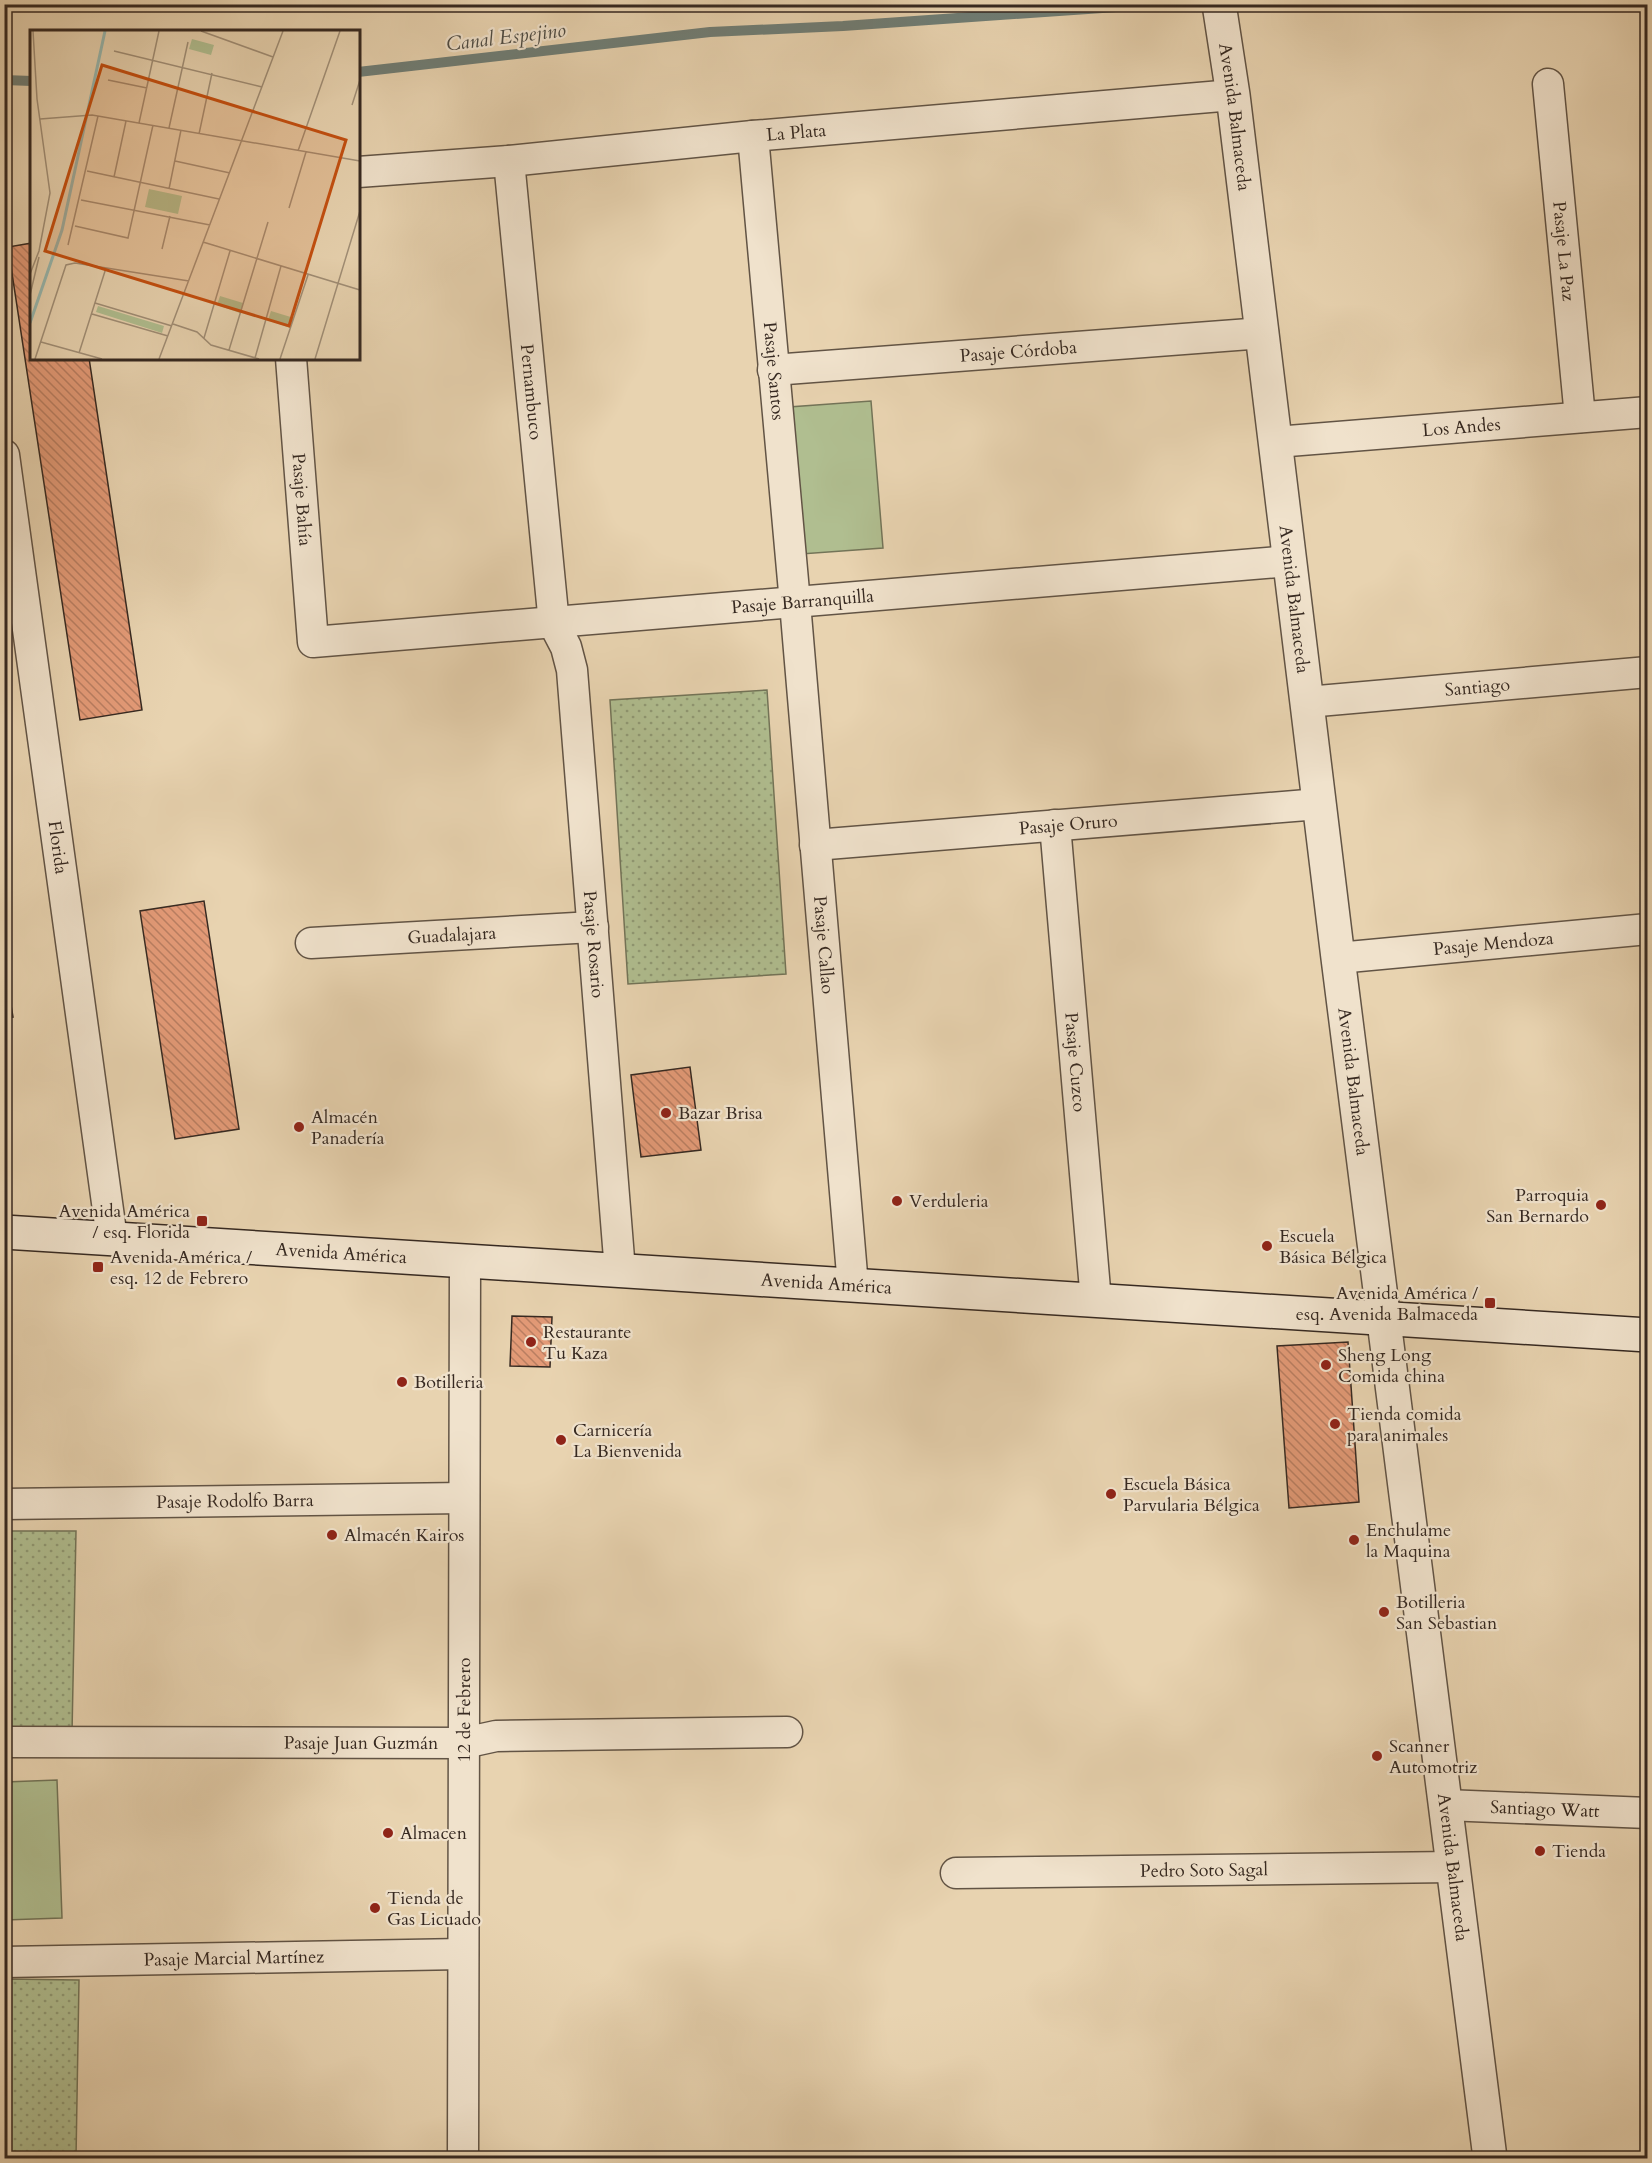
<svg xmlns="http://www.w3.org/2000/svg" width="1652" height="2163" font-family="Cardo,serif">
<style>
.grass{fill:url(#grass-dots);stroke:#737458;stroke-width:1.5}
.green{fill:#b0be90;stroke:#737458;stroke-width:1.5}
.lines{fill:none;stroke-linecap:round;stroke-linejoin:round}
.stream{stroke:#707e76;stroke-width:10}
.building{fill:url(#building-back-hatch);stroke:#362921;stroke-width:1.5}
.minor-casing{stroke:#625445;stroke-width:33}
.tertiary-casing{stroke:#625445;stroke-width:36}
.secondary-casing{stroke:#362921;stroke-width:36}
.minor{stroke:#f0e2cc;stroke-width:30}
.tertiary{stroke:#f0e2cc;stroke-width:33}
.secondary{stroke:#f0e2cc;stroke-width:33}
.poi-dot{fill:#8f2418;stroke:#f0e2cc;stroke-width:2}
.labels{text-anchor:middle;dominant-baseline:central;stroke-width:4.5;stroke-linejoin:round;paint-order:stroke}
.street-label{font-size:18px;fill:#362921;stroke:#f0e2cc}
.poi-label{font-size:18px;fill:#362921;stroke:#f0e2cc;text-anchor:start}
.water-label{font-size:20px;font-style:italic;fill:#4e4c44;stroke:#f0e2cc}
.inset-river{fill:none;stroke:#97b7ae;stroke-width:3}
.inset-road{fill:none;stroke:#a18f77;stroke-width:1.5}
.view{fill:#c44f10;fill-opacity:0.15;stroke:#c44f10;stroke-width:3}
.inset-edge{fill:none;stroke:#362921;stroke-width:3}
</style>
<defs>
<pattern id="grass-dots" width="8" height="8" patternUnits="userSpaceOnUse" patternTransform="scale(1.5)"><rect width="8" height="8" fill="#b0be90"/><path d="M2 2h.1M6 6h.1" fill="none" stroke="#909a75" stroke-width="1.8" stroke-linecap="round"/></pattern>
<pattern id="building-back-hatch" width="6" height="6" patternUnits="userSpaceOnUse" patternTransform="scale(1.5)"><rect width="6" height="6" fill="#e39a77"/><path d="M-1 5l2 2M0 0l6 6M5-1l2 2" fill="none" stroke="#b97e61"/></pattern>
</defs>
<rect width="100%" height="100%" fill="#e8d3b0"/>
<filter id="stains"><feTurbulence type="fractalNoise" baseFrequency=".00333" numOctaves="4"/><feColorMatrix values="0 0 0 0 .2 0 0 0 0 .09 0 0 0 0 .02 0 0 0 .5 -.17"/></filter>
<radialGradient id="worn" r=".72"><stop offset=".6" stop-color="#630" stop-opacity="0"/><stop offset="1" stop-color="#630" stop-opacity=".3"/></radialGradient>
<!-- grass -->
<g class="grass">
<path d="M767,690L786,974L628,984L610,700Z"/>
<path d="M5,1531H76L72,1733L5,1732Z"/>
<path d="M5,1979L79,1980L76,2158H5Z"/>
</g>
<!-- green -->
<g class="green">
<path d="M871,401L883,548L801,554L789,407Z"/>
<path d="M57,1780L62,1918L5,1920V1782Z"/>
</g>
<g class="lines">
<!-- stream -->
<g class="stream">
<path d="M358,72L710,32L843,26L1160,4"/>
<path d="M4,80L32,81"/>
</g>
</g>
<!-- building -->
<g class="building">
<path d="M32,243V358H89L142,710L80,720L8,247Z"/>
<path d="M204,901L239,1129L175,1139L140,911Z"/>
<path d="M4,963L13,1017L4,1018Z"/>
<path d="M690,1067L701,1150L641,1157L631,1075Z"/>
<path d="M512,1316L552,1317L550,1367L510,1366Z"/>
<path d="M1348,1342L1359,1502L1289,1508L1277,1346Z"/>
</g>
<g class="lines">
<defs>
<g id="minor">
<path id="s1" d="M1548,84L1580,417"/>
<path id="s2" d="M753,136L795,603L853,1286"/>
<path id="s3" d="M509,161L554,624L566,647L572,670L620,1271"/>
<path id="s4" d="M358,172L509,161L753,136L1233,95"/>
<path id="s5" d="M291,358L313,642L1290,561"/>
<path id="s6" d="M773,370L1263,333"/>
<path id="s7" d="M1276,442L1648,412"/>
<path id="s8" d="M4,455L112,1239"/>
<path id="s9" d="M1307,702L1648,672"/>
<path id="s10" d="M1055,825L1096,1301"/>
<path id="s11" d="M815,845L1319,804"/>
<path id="s12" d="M311,943L593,927"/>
<path id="s13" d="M1338,958L1648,929"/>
<path id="s14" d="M4,1504L464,1498"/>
<path id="s15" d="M4,1742L464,1743L496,1736L787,1732"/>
<path id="s16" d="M1445,1805L1648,1813"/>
<path id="s17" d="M956,1873L1453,1867"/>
<path id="s18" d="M4,1962L463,1954"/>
<path id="s19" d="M463,2158L465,1261"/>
</g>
<g id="tertiary">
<path id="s20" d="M1219,4L1233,95L1338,958L1490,2158"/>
</g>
<g id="secondary">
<path id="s21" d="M4,1232L1648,1335"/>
</g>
</defs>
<!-- minor casing -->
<use href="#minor" class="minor-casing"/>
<!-- tertiary casing -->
<use href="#tertiary" class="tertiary-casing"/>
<!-- secondary casing -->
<use href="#secondary" class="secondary-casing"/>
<!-- minor -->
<use href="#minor" class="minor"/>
<!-- tertiary -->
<use href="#tertiary" class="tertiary"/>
<!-- secondary -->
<use href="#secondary" class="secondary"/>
</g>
<!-- markers -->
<g class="poi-dot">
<circle cx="666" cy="1113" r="6"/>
<circle cx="299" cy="1127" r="6"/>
<circle cx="897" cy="1201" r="6"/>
<circle cx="1601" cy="1205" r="6"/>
<rect x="196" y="1215" width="12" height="12" rx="3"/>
<circle cx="1267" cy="1246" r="6"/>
<rect x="92" y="1261" width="12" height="12" rx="3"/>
<rect x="1484" y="1297" width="12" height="12" rx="3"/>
<circle cx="531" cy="1342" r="6"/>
<circle cx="1326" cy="1365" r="6"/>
<circle cx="402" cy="1382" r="6"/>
<circle cx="1335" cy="1424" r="6"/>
<circle cx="561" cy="1440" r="6"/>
<circle cx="1111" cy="1494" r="6"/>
<circle cx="332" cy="1535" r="6"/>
<circle cx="1354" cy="1540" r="6"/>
<circle cx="1384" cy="1612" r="6"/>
<circle cx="1377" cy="1756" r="6"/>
<circle cx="388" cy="1833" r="6"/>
<circle cx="1540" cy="1851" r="6"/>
<circle cx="375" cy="1908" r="6"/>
</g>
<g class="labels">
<!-- street labels -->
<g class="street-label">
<text stroke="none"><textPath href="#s20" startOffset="114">Avenida Balmaceda</textPath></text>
<text stroke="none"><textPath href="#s4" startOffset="440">La Plata</textPath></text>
<text stroke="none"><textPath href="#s1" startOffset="168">Pasaje La Paz</textPath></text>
<text stroke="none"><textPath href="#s6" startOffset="246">Pasaje Córdoba</textPath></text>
<text stroke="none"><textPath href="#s2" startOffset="236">Pasaje Santos</textPath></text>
<text stroke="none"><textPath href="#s3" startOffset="232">Pernambuco</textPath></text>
<text stroke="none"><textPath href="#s7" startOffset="186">Los Andes</textPath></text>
<text stroke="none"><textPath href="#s5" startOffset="142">Pasaje Bahía</textPath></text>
<text stroke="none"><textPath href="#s20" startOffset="600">Avenida Balmaceda</textPath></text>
<text stroke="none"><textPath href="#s5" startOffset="776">Pasaje Barranquilla</textPath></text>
<text stroke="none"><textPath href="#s9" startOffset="171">Santiago</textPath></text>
<text stroke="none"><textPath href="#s11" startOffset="254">Pasaje Oruro</textPath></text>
<text stroke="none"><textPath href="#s8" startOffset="396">Florida</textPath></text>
<text stroke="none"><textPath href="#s12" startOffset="141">Guadalajara</textPath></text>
<text stroke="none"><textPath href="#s2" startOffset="812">Pasaje Callao</textPath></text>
<text stroke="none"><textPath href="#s13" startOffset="156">Pasaje Mendoza</textPath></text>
<text stroke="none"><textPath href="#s3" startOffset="790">Pasaje Rosario</textPath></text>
<text stroke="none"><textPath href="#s10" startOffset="238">Pasaje Cuzco</textPath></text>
<text stroke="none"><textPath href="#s20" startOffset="1086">Avenida Balmaceda</textPath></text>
<text stroke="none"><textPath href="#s21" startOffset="338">Avenida América</textPath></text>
<text stroke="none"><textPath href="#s21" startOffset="824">Avenida América</textPath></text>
<text stroke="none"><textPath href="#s14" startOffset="231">Pasaje Rodolfo Barra</textPath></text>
<text stroke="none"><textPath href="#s19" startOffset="448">12 de Febrero</textPath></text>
<text stroke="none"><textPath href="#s15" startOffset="357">Pasaje Juan Guzmán</textPath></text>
<text stroke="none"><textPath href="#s16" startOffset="100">Santiago Watt</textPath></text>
<text stroke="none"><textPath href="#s20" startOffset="1878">Avenida Balmaceda</textPath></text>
<text stroke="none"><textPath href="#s17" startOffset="248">Pedro Soto Sagal</textPath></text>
<text stroke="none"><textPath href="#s18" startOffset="230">Pasaje Marcial Martínez</textPath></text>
</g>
<!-- poi labels -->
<g class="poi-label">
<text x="678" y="1113">Bazar Brisa</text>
<text x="311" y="1117">Almacén<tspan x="311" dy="21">Panadería</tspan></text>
<text x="1589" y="1195" text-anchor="end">Parroquia<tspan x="1589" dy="21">San Bernardo</tspan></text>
<text x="909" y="1201">Verduleria</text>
<text x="190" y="1211" text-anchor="end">Avenida América<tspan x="190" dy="21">/ esq. Florida</tspan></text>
<text x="1279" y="1236">Escuela<tspan x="1279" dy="21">Básica Bélgica</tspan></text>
<text x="110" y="1257">Avenida América /<tspan x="110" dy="21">esq. 12 de Febrero</tspan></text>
<text x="1478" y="1293" text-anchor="end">Avenida América /<tspan x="1478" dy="21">esq. Avenida Balmaceda</tspan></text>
<text x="543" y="1332">Restaurante<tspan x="543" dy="21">Tu Kaza</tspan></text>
<text x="1338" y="1355">Sheng Long<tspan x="1338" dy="21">Comida china</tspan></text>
<text x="414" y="1382">Botilleria</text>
<text x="1347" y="1414">Tienda comida<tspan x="1347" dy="21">para animales</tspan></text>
<text x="573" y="1430">Carnicería<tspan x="573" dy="21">La Bienvenida</tspan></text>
<text x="1123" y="1484">Escuela Básica<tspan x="1123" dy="21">Parvularia Bélgica</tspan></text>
<text x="1366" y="1530">Enchulame<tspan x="1366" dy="21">la Maquina</tspan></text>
<text x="344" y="1535">Almacén Kairos</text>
<text x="1396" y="1602">Botilleria<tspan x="1396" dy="21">San Sebastian</tspan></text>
<text x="1389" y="1746">Scanner<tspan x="1389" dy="21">Automotriz</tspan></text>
<text x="400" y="1833">Almacen</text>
<text x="1552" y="1851">Tienda</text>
<text x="387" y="1898">Tienda de<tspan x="387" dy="21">Gas Licuado</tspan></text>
</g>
<!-- water labels -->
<g class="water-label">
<text transform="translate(506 37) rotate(-7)">Canal Espejino</text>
</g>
</g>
<!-- overview -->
<g transform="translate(30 30)">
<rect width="330" height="330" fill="#e8d3b0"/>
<path d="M162,9L184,15L181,25L159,19ZM119,159L152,166L148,184L115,177ZM190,266L213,273L210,283L187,275ZM68,276L134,296L132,303L66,282ZM241,281L264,288L260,298L238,290Z" fill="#b0be90"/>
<path class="inset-river" d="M0,293L32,200L75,1"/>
<path class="inset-road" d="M171,1L243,27M84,21L232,57M78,50L117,58M322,75L330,50M10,89L62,85L330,131M109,93L129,1M139,98L158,12M169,104L182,43M268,121L310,1M145,131L200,143M57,141L189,169M84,147L96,91M139,159L151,100M51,170L180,195M259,178L276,122M45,196L98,208L123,95M173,212L330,260M38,215L68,86M132,219L140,186M0,244L9,221L20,163L7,69L3,1M0,265L9,227M65,273L142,296M62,284L138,306M143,294L167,302L181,315L229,329M174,308L200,221M11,312L72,329M199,320L238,192M49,323L76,238M225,328L251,236M5,329L36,235L45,233L159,251M129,329L253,1M250,329L278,245M285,329L330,181"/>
<path class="view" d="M72,35L316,110L259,296L15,221Z"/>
<rect width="330" height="330" class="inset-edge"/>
</g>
<!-- margin -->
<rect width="1652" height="2163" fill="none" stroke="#e8d3b0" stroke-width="24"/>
<rect x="6" y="6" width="1640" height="2151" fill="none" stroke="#362921" stroke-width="3"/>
<rect x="12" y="12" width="1628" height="2139" fill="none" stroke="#362921" stroke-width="1.5"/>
<rect width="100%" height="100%" filter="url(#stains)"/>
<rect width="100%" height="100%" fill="url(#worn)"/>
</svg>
